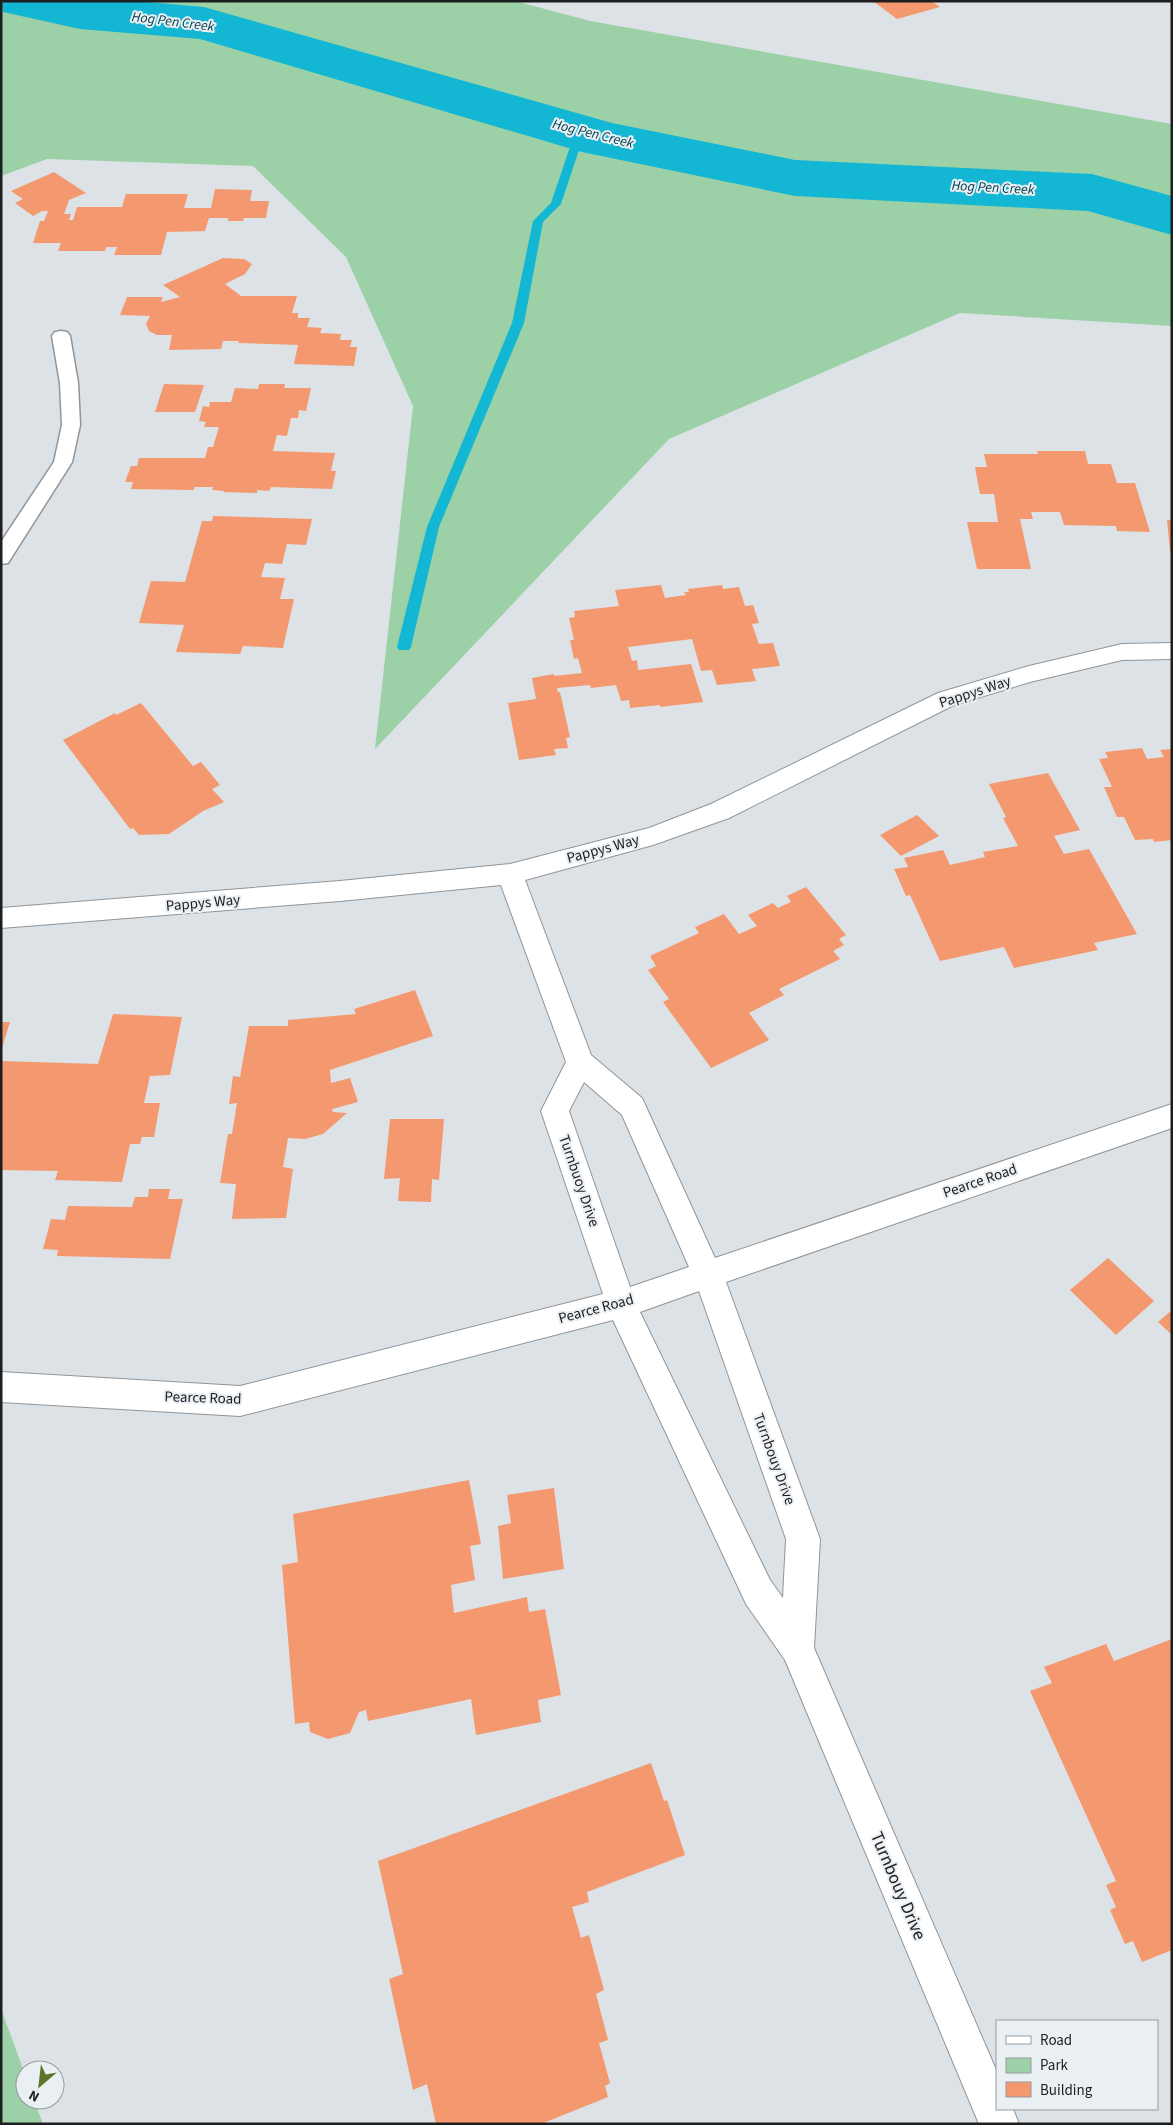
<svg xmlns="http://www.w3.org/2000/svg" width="1173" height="2125" font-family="'Source Sans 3',sans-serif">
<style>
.green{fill:#9cd0a7}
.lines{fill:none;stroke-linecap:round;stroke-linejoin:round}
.stream{fill:#13b7d3;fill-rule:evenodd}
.river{fill:#13b7d3;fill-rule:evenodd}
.building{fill:#f4986f}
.lane-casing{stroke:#909599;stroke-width:3}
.street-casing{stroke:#909599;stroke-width:2}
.lane{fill:#fff;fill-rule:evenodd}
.street{fill:#fff;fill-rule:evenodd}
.labels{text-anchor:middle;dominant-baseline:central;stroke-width:4;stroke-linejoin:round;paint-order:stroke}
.far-water-label{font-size:14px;font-style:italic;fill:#00404c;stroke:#eaeff4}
.street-label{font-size:15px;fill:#1d1e20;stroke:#eaeff4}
.near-street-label{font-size:18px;fill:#1d1e20;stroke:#eaeff4}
</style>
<rect width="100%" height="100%" fill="#dde2e6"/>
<!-- green -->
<g class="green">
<path d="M1,1H515L590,21L1172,124V326L960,313L669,439L375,749L413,406L346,257L253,166L47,159L1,176Z"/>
<path d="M1,2009L25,2074V2100H34L43,2124H1Z"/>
</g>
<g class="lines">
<!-- stream -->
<path class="stream" d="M580,129L585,132L561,204L543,222L524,323L439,527L411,647L409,650H399L397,647L427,527L512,323L533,221L551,203L575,132Z"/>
<!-- river -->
<path class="river" d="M1,1H136L204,7L612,123L795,160L1092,174L1172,196V235L1088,211L795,196L582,152L200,39L80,29L3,12Z"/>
</g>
<!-- building -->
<g class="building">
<path d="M873,1H931L940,7L897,19Z"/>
<path d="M54,172L86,193L69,200L64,214H71L69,220H73L77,207H122L126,194H188L184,208H211L215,189L252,190L250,201H269L266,218H244L243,221H228V218H209L205,231L167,232L161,255H114L117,247H106L105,251H58L61,243H33L40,221H44L48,211H42L33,216L15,203L23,199L11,191Z"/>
<path d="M223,258L244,259L252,264L245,274L225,284L241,296H297L292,313H298V318H310L307,327L322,328L320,333L341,334L340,340H352L350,347H357L354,366L294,364L298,345L238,343L239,341H223L221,349L169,350L172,335H157L149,331L146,324L150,316L120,315L127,297H163L161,302L180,297L163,285Z"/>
<path d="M164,384L204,385L195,412H155Z"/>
<path d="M259,384H285L284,388H311L306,411L299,410L298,418H291L287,436L277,435L273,451L335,453L331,471H336L332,489L271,487L269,491L257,490V493L223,492L224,491L212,490L213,487H194V490L131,489L133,482H125L131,466H137L139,458H205L208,447H213L219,427H204L206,422L199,421L203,406L209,407L210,402H231L235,388L258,389Z"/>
<path d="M1037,451H1085L1088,464H1111L1117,483H1135L1150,532L1117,531L1116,526L1064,525L1060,512H1031L1033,519H1020L1031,569H977L967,522H998L994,494H980L975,467H987L984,454H1038Z"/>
<path d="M213,516L312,519L306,545L287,544L282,564L265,563L261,577L285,578L280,599H294L283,648L243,646L240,654L176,652L184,625L139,623L151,581L185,582L202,521H212Z"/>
<path d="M1167,520H1172V551H1170Z"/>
<path d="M661,585L665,598L686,595L684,592H689L688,589L722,585L723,589L739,587L745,606L753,605L759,623L752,624L759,644L773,643L780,666L752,669L756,681L717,685L712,670L701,671L692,639L628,647L632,661L637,660L638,670L691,664L703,702L660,707V705L630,708L629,700L621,701L616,685L591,688L590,685L557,688L558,692H560L570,737L566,738L568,748L554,749L556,755L519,760L508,703L536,699L532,678L554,674V676L582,673L578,658L574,659L570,640H574L569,618L575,617L574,611L619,606L615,590Z"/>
<path d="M141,703L193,766L201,762L220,785L212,789L224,802L203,811L169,834L139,835L133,828L130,829L63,740L115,713L116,715Z"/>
<path d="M1142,748L1147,759L1164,757L1160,750L1172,749V840L1154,842L1153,839L1135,840L1124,817H1117L1104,787H1112L1099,759L1108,758L1105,752Z"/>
<path d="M1048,773L1080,830L1054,836L1064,854L1089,849L1137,934L1094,943L1098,950L1014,968L1004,947L940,961L910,895L906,896L894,869L908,867L904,858L943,850L950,865L985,857L983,852L1018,846L1003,818L1006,817L989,784Z"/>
<path d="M917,815L939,836L901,856L880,835Z"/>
<path d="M806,887L846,935L839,939L844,945L833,951L840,959L779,989L784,995L749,1013L769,1040L711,1068L663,1002L669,999L648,970L656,966L650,956L699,933L695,927L724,914L739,934L757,926L748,915L773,903L778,908L791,902L787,896Z"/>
<path d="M415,990L433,1036L330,1070L331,1083L350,1078L358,1102L332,1109L333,1112L347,1113L323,1134L305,1139L288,1138L283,1167L293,1169L286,1218L232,1219L236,1184L220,1183L228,1134H232L237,1103L229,1104L233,1076L240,1077L249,1026H288V1020L356,1014L354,1009Z"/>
<path d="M113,1014L182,1017L170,1075L150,1076L144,1103H160L154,1137H142L140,1144H130L122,1182L55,1180L58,1171L1,1170V1061L98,1064Z"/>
<path d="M1,1022H10L2,1048H1Z"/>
<path d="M390,1119H444L439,1180L432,1179L431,1202L398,1201L400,1178L384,1179Z"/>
<path d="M149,1189H170L168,1199H183L170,1259L57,1256L58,1250L43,1249L51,1219L65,1220L68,1206L132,1207L135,1197H148Z"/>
<path d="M1108,1258L1154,1301L1116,1335L1070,1290Z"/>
<path d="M1172,1310V1335L1158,1322Z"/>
<path d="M469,1480L481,1544L470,1546L475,1580L451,1585L454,1613L527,1597L529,1612L545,1609L561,1695L538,1700L541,1722L476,1735L471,1699L368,1721L366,1710L359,1712L350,1733L328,1739L310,1732L309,1722L295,1724L282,1565L298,1562L293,1514Z"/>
<path d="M554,1488L564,1569L503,1579L498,1526L511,1523L507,1495Z"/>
<path d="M1172,1639V1950L1142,1962L1133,1941L1125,1944L1110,1910L1116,1907L1106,1885L1116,1881L1030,1691L1052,1683L1044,1667L1106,1644L1114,1661Z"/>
<path d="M651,1763L664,1801L667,1800L685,1855L587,1892L589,1902L572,1907L581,1938L589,1935L604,1990L596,1994L608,2040L599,2043L610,2083L605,2086L608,2097L541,2124H436L427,2084L413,2090L389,1979L403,1974L378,1861Z"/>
</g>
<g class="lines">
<defs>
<path id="lane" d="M61,331L67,332L70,336L78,383L80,425L72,462L8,563L1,564V542L54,462L62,425L60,383L52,336L55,332Z"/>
<path id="street" d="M1172,643V659L1122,660L1030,682L954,705L729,818L653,845L525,880L591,1055L642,1098L715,1258L1172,1104V1128L726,1282L820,1539L814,1648L997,2072V2109H1013L1019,2124H979L785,1660L746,1604L613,1320L240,1416L1,1402V1372L240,1386L603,1294L541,1111L566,1062L501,885L340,901L1,928V908L340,881L510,864L649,828L711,804L938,693L1029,666L1122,644ZM584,1082L622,1115L689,1267L630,1287L569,1111ZM699,1291L786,1539L783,1598L770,1580L640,1312Z"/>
</defs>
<!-- lane casing -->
<use href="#lane" class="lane-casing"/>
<!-- street casing -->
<use href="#street" class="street-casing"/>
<!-- lane -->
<use href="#lane" class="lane"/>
<!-- street -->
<use href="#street" class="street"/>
</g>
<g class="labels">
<!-- far-water labels -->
<g class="far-water-label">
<text transform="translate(173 22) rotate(7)">Hog Pen Creek</text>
<text transform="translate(593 134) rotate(14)">Hog Pen Creek</text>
<text transform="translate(993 188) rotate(3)">Hog Pen Creek</text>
</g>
<!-- street labels -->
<g class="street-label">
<text transform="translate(975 692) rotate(-18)">Pappys Way</text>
<text transform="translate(603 849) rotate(-15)">Pappys Way</text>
<text transform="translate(203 903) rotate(-5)">Pappys Way</text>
<text transform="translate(579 1181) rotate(71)">Turnbuoy Drive</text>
<text transform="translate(980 1181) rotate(-19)">Pearce Road</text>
<text transform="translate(596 1309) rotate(-15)">Pearce Road</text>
<text transform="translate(203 1398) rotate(2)">Pearce Road</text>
<text transform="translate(774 1459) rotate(70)">Turnbouy Drive</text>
</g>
<!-- near-street labels -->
<g class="near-street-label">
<text transform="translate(898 1886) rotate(67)">Turnbouy Drive</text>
</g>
</g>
<!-- border -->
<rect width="1173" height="2125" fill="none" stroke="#1d1e20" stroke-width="5"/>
<!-- legend -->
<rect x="996" y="2020" width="162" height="90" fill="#eaeff4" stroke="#989b9f"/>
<rect x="1006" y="2036" width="25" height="8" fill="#ffffff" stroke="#989b9f"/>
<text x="1040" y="2045" font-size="15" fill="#1d1e20">Road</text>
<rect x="1006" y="2058" width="25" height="15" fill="#9cd0a7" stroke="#989b9f"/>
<text x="1040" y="2070" font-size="15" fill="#1d1e20">Park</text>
<rect x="1006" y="2082" width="25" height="15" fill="#f4986f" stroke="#989b9f"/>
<text x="1040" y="2095" font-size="15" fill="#1d1e20">Building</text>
<!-- north arrow -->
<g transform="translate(40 2085) rotate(208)"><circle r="24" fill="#eaeff4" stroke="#989b9f"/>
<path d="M0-4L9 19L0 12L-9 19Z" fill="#5c7528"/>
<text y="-8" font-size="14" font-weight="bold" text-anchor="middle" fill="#1d1e20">N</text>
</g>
</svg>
